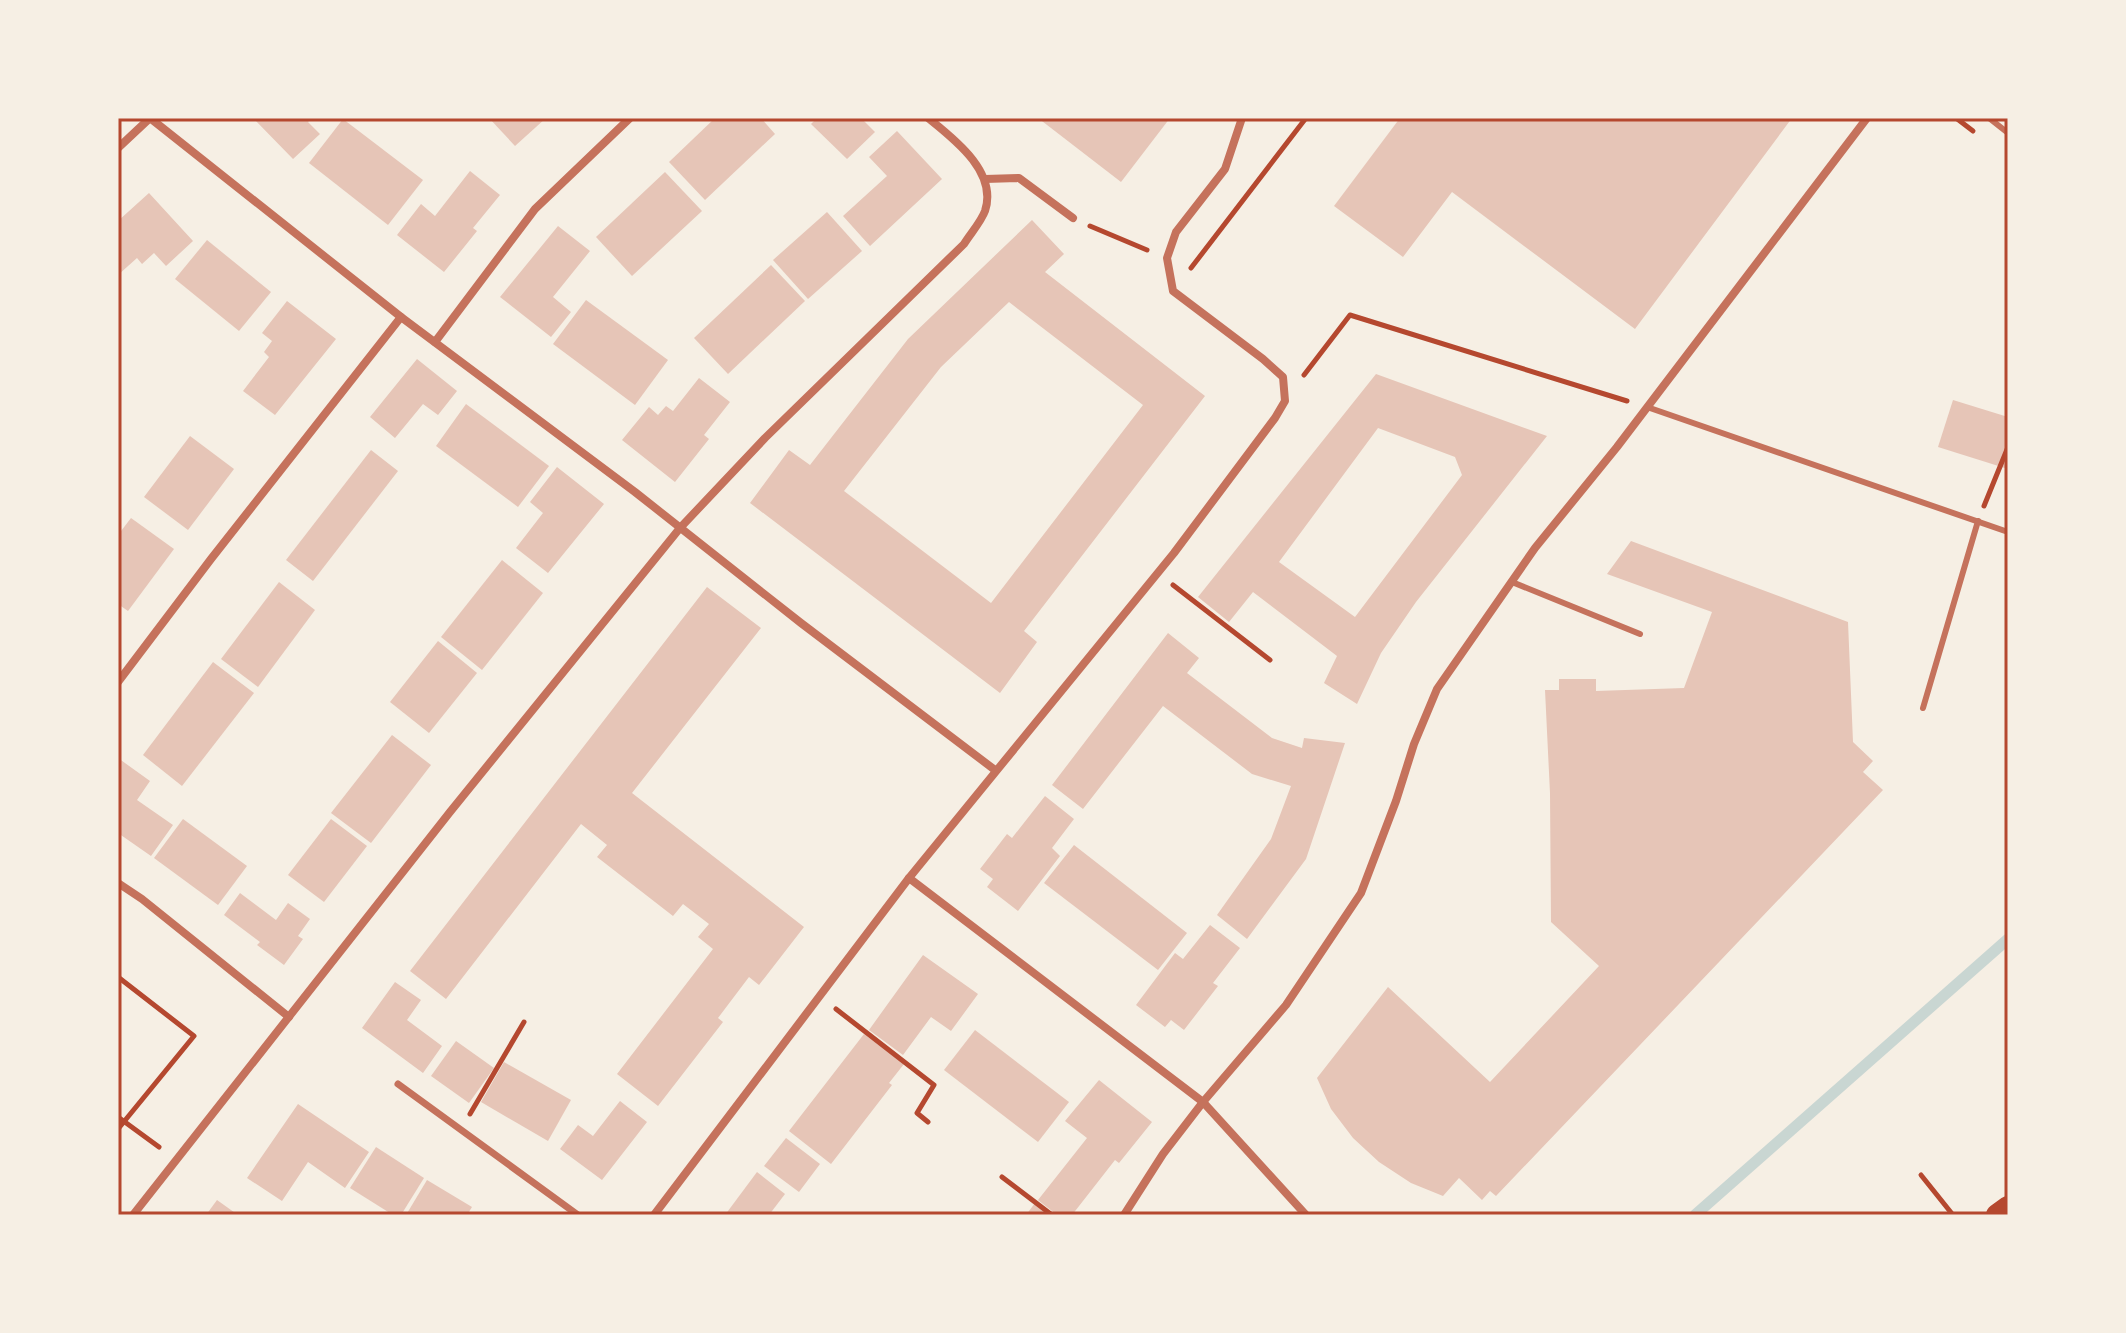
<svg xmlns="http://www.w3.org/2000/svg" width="2126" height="1333" font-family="'Archivo Narrow',sans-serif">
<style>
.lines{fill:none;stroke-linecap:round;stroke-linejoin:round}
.stream{stroke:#c9d6d2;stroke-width:11}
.building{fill:#e6c5b7;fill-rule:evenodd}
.path{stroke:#b5482f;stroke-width:5}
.service{stroke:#c5725c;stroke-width:6}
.pedestrian{stroke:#c5725c;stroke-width:7}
.minor{stroke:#c5725c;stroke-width:8}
.trunk{stroke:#b5482f;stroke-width:22}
.neatline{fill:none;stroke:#b5482f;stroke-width:3}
</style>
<rect width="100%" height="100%" fill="#f6efe4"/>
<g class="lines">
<!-- stream -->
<path class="stream" d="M1695,1215L2008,939"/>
</g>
<!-- building -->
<g class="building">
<path d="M253,118H312L308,122L320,134L293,159Z"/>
<path d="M489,118H546L515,146Z"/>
<path d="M715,118H761L775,134L705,200L669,162Z"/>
<path d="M817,118H861L875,132L847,159L811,124Z"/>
<path d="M1038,118H1170L1121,182Z"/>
<path d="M1400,118H1792L1635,329L1452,192L1403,257L1334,206Z"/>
<path d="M343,119L423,180L388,225L309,163Z"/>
<path d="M897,131L942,179L870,246L843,216L887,176L869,157Z"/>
<path d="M470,171L500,195L473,228L477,231L444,272L397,235L421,204L435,216Z"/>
<path d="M665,172L702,211L632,276L596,237Z"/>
<path d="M149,193L193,241L166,266L154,253L142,264L137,258L118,275V221Z"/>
<path d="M827,212L862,251L808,299L773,260Z"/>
<path d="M1032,220L1064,254L1045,272L1205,396L1024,631L1037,642L1000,693L750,503L789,450L810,465L908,339ZM1009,302L1143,405L991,603L844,491L941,367Z"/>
<path d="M558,226L590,251L553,297L571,312L551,337L500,297Z"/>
<path d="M207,240L271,292L239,331L175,279Z"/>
<path d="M771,265L805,301L728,374L694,338Z"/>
<path d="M586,300L668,360L635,405L553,344Z"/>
<path d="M287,301L336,339L275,415L243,391L269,357L264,352L272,341L262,333Z"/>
<path d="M417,359L457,391L438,415L423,404L395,438L370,417Z"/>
<path d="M1376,374L1547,436L1416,602L1381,653L1357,704L1324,683L1337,656L1253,592L1229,622L1198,597ZM1378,428L1455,457L1462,475L1355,617L1279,562Z"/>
<path d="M699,378L730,402L704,435L709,439L675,482L622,440L649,407L658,415L666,406L673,411Z"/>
<path d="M1953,400L2008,417V469L1938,447Z"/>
<path d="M466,404L549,466L518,507L436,446Z"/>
<path d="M190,436L234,469L188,530L144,497Z"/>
<path d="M371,450L398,471L313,581L286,560Z"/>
<path d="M557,467L604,504L548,573L516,548L543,513L530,502Z"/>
<path d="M131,518L174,549L128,611L118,604V535Z"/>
<path d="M1631,541L1848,622L1853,742L1873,761L1863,772L1883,790L1496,1196L1490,1191L1482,1200L1459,1178L1443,1196L1411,1183L1379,1162L1353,1138L1331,1109L1317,1078L1388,987L1490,1082L1599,966L1551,922L1550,793L1545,690H1559V679H1596V691L1684,688L1712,612L1607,574Z"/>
<path d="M502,560L543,593L482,670L441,637Z"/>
<path d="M279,582L315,610L258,687L221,659Z"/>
<path d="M707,587L761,628L632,793L804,927L759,985L749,977L718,1018L723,1022L658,1106L617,1074L713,949L698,937L709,924L683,904L673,916L597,857L607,845L581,824L446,999L410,971Z"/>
<path d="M1168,633L1199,658L1187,673L1272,738L1302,748L1304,738L1345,743L1306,859L1247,939L1217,915L1271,839L1291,786L1252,774L1163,706L1083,809L1052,785Z"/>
<path d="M438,641L477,673L429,733L390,702Z"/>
<path d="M213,662L254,693L182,786L143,755Z"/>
<path d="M392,735L431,765L371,843L331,813Z"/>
<path d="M118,758L150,781L137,800L173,825L151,856L118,833Z"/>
<path d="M1045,796L1074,819L1052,848L1060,856L1018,911L987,887L993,879L980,869L1007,834L1012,838Z"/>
<path d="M183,819L247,866L218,905L154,858Z"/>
<path d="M331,819L367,846L324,902L288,875Z"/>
<path d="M1074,845L1187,933L1158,970L1044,883Z"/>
<path d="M240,893L276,920L288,903L310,919L298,936L303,939L284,965L257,945L260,942L224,915Z"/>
<path d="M1210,925L1240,948L1213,983L1218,986L1184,1030L1171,1020L1165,1027L1136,1005L1175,953L1183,959Z"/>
<path d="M923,955L978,994L951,1031L931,1017L903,1055L869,1030Z"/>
<path d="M395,982L421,1000L407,1020L442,1046L423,1073L362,1028Z"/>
<path d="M975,1030L1069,1102L1038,1142L944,1070Z"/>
<path d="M864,1034L904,1064L889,1083L892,1085L831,1164L789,1131Z"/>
<path d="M456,1041L494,1068L469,1103L431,1076Z"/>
<path d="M504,1062L571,1100L548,1141L481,1102Z"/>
<path d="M1099,1080L1152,1122L1119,1163L1115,1160L1072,1215H1057L1038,1200L1087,1138L1065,1121Z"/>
<path d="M620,1101L647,1122L602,1180L560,1149L578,1125L593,1136Z"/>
<path d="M298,1104L369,1152L345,1188L308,1162L282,1201L247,1178Z"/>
<path d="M786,1138L820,1164L799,1192L764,1166Z"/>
<path d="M376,1147L424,1178L401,1215H393L350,1188Z"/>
<path d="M757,1172L785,1194L769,1215H725Z"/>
<path d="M427,1180L472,1207L467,1215H406Z"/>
<path d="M217,1200L238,1215H206Z"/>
<path d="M1035,1203L1050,1215H1026Z"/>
</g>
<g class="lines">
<!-- path -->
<g class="path">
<path d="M1956,118L1973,131"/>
<path d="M1090,226L1147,250"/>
<path d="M1191,268L1306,118"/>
<path d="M1304,375L1350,315L1627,401"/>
<path d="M1984,506L2008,447"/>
<path d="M1173,585L1270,660"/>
<path d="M118,977L194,1036L118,1129"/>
<path d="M836,1009L934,1085L917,1113L928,1122"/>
<path d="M470,1114L524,1022"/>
<path d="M118,1117L159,1147"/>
<path d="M1921,1175L1953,1215"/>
<path d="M1002,1177L1052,1215"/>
</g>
<!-- service -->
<g class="service">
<path d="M1989,118L2008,133"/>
<path d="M1647,407L2008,532"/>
<path d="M1512,582L1640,634"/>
<path d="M1923,708L1978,521"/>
</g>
<!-- pedestrian -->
<path class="pedestrian" d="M398,1084L578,1215"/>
<!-- minor -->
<g class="minor">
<path d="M150,118L401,317L635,492L801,623L995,770"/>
<path d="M118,148L150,118"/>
<path d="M985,179L1019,178L1073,218"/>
<path d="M435,342L535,209L630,118"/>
<path d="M118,682L211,559L401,317"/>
<path d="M909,878L1203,1102L1306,1215"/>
<path d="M118,883L142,899L289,1017"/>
<path d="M133,1215L450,812L680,528L765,438L964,244C970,234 981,222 985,211C998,172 954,139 928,118"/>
<path d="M654,1215L909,878L1174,553L1275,418L1285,401L1283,377L1263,359L1173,291L1167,258L1176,232L1225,169L1242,118"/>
<path d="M1124,1215L1163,1154L1203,1102L1286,1005L1361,893L1396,801L1414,744L1437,689L1535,548L1617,447L1867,118"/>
</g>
<!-- trunk -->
<path class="trunk" d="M1997,1215L2008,1207"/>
</g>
<!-- border -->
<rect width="2126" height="1333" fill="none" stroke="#f6efe4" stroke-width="240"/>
<rect x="120" y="120" width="1886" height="1093" class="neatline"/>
</svg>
